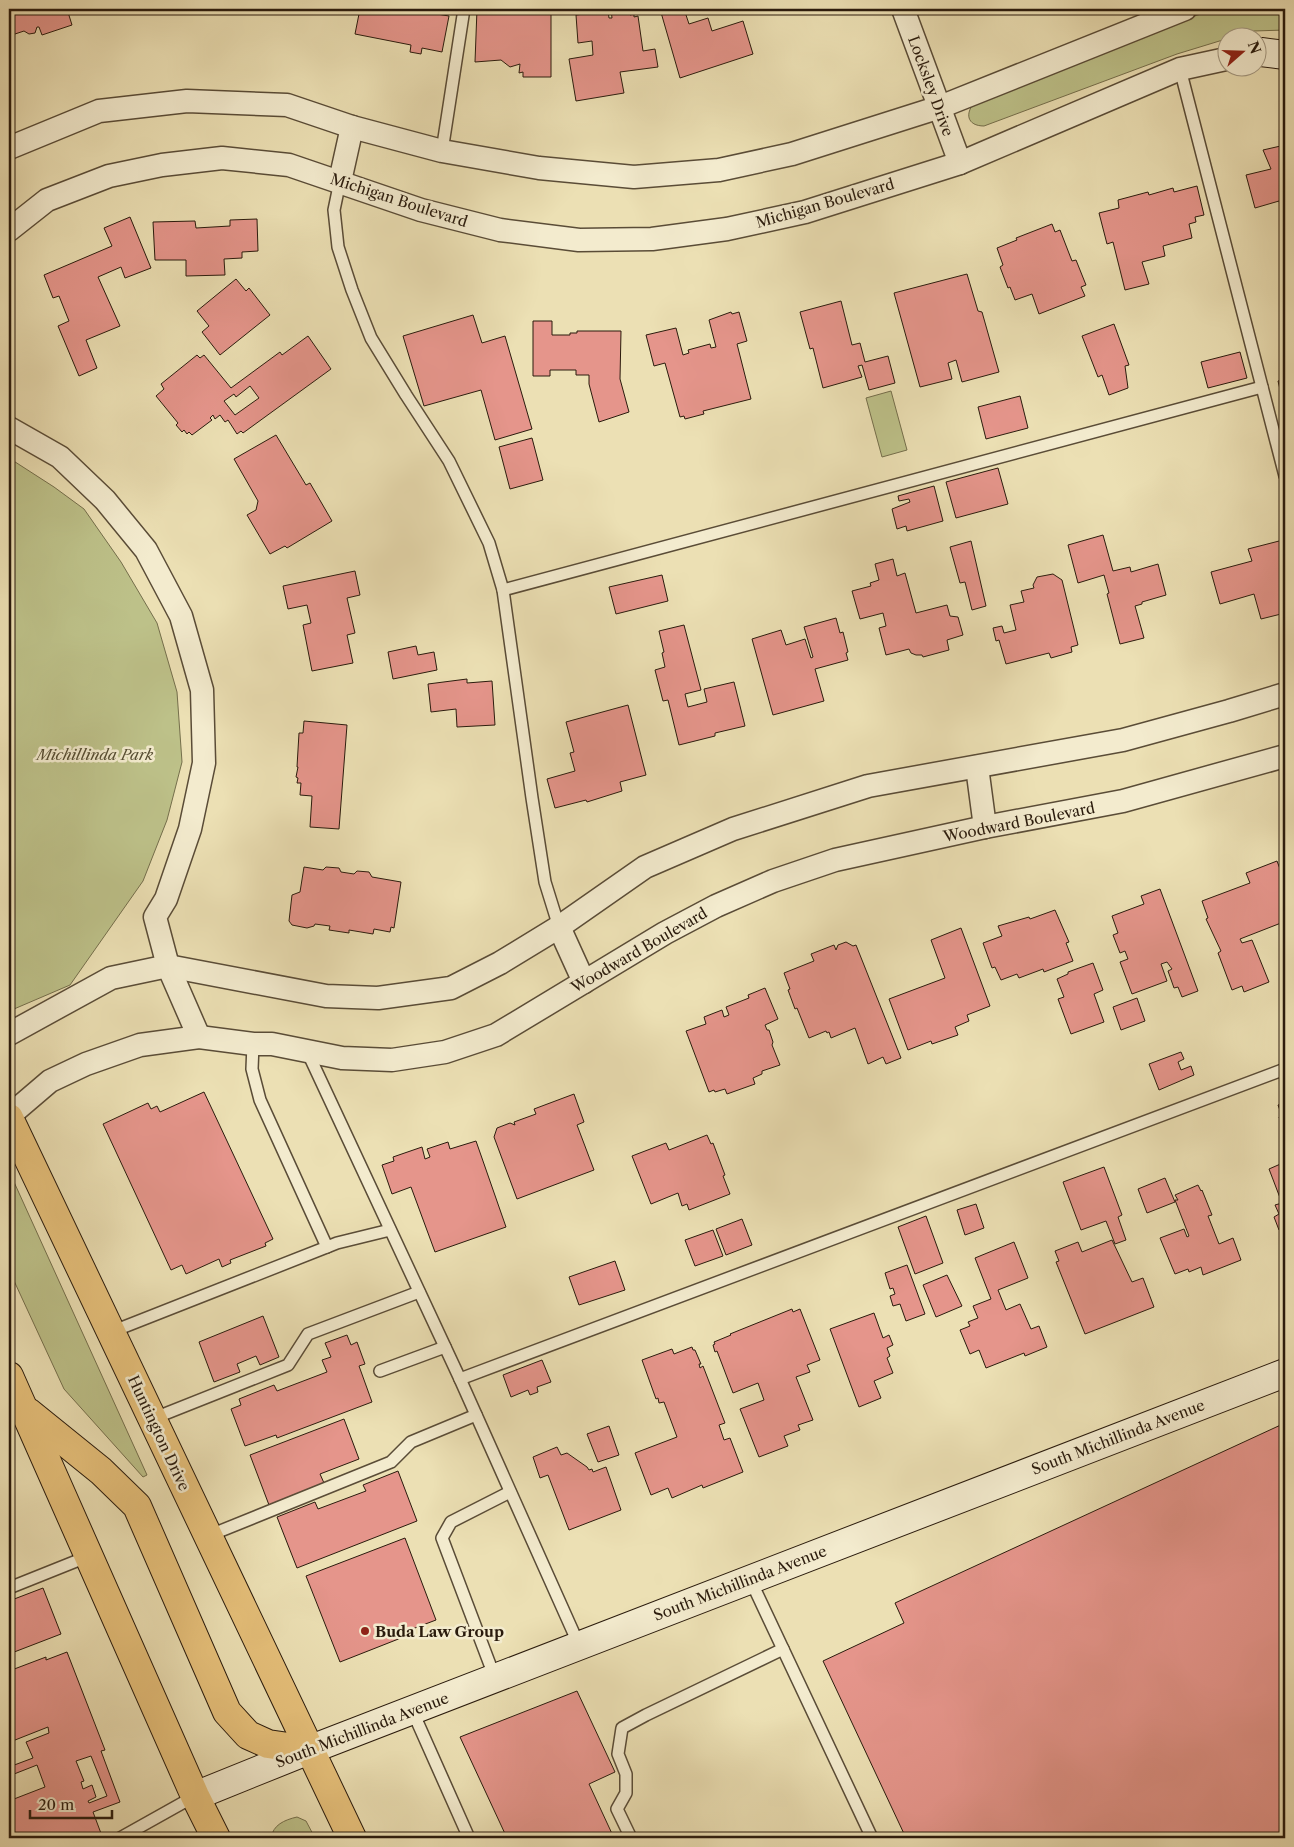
<svg xmlns="http://www.w3.org/2000/svg" width="1294" height="1847" font-family="'Libre Caslon Text',serif">
<style>
.green{fill:#bdc189;stroke:#746e4b}
.building{fill:#e5958b;stroke:#2a1b0d;fill-rule:evenodd}
.lines{fill:none;stroke-linecap:round;stroke-linejoin:round}
.service-casing{stroke:#5a4c37;stroke-width:14}
.minor-casing{stroke:#5a4c37;stroke-width:25}
.secondary-casing{stroke:#2a1b0d;stroke-width:30}
.primary-casing{stroke:#2a1b0d;stroke-width:30}
.service{stroke:#f3ebce;stroke-width:11}
.minor{stroke:#f3ebce;stroke-width:22}
.secondary{stroke:#f3ebce;stroke-width:28}
.primary{stroke:#e6c07a;stroke-width:28}
.poi-dot{fill:#8f2418;stroke:#f3ebce;stroke-width:2}
.labels{text-anchor:middle;dominant-baseline:central;stroke-width:5;stroke-linejoin:round;paint-order:stroke}
.street-label{font-size:15px;fill:#2a1b0d;stroke:#f3ebce}
.park-label{font-size:15px;font-style:italic;fill:#564d32;stroke:#f3ebce}
.poi-label{font-size:15px;font-weight:bold;fill:#2a1b0d;stroke:#f3ebce;text-anchor:start}
</style>
<rect width="100%" height="100%" fill="#ece0b4"/>
<filter id="stains"><feTurbulence type="fractalNoise" baseFrequency=".004" numOctaves="4"/><feColorMatrix values="0 0 0 0 .2 0 0 0 0 .09 0 0 0 0 .02 0 0 0 .5 -.17"/></filter>
<radialGradient id="worn" r=".72"><stop offset=".6" stop-color="#630" stop-opacity="0"/><stop offset="1" stop-color="#630" stop-opacity=".3"/></radialGradient>
<!-- green -->
<g class="green">
<path d="M1216,9H1285V30L1254,31L1226,38V39L1177,54L984,126C967,126 964,113 976,101L1167,25Z"/>
<path d="M891,391L907,450L882,457L866,398Z"/>
<path d="M9,458L54,487L84,509L121,562L157,623L177,692L182,762L167,820L143,881L70,985L14,1009L9,998Z"/>
<path d="M9,1171L147,1475L143,1477L64,1389L9,1270Z"/>
<path d="M297,1817L306,1821L315,1838H271C273,1825 284,1820 297,1817Z"/>
</g>
<!-- building -->
<g class="building">
<path d="M9,9H67L72,25L42,35L39,27H37L35,33L29,34L24,31L9,36Z"/>
<path d="M360,9H436L437,14L449,16L442,52L422,48L421,54L410,52L411,45L355,34Z"/>
<path d="M477,9H551V77H523V72L519,73L520,64L510,67L501,60L475,62Z"/>
<path d="M611,9H629L630,15L634,14V17L638,16L643,51L655,49L658,67L620,72L624,93L576,101L569,59L593,55L592,41L578,43L576,15L608,11L609,18H612Z"/>
<path d="M660,9H684L689,24L708,18L712,31L743,21L753,54L680,78Z"/>
<path d="M1285,145V211L1282,212L1279,201L1255,208L1246,175L1271,169L1263,150Z"/>
<path d="M1197,186L1204,215L1195,217L1196,222L1189,224L1192,238L1163,246L1165,256L1142,262L1149,284L1125,290L1113,242L1107,244L1099,213L1119,208L1118,200L1148,192L1149,195L1173,188L1174,192Z"/>
<path d="M130,217L151,268L125,278L121,267L98,277L120,326L86,340L97,368L79,376L58,326L69,321L59,296L53,298L44,275L112,246L104,228Z"/>
<path d="M257,219L258,251L242,252V258L224,259L225,275L186,276V260H155L153,222L195,221L196,228L230,226V220Z"/>
<path d="M1052,224L1055,232L1060,230L1072,261L1076,260L1086,285L1081,287L1085,296L1039,314L1032,294L1015,300L1010,287L1008,288L1000,267L1003,265L997,248L1017,240L1016,238Z"/>
<path d="M967,274L978,311L982,312L999,372L962,382L956,360L948,363L952,379L920,387L894,293Z"/>
<path d="M236,279L246,291L249,288L270,315L220,355L202,332L209,326L197,311Z"/>
<path d="M841,301L852,345L860,343L865,362L888,356L895,383L869,390L862,365L858,366L862,377L823,388L813,348L810,349L800,312Z"/>
<path d="M731,312L732,314L739,312L747,341L737,344L751,399L703,411L704,414L685,419L684,416L680,417L665,363L654,366L646,335L676,328L683,355L689,353L688,350L710,344L711,348L716,347L709,320Z"/>
<path d="M473,315L482,343L505,336L532,429L495,440L481,390L424,406L403,336Z"/>
<path d="M533,321H552V335H570V333H577V331H621L620,379L629,412L599,422L589,384V375H576V370H550V376H533Z"/>
<path d="M1114,324L1129,365L1125,366L1128,388L1109,395L1102,375L1098,377L1082,336Z"/>
<path d="M308,336L331,369L243,433L241,431L237,434L228,420L225,422L220,415L215,419L213,415L210,418L212,420L192,435L189,432L187,434L184,430L182,432L176,425L178,423L156,396L164,389L161,384L197,355L200,358L204,355L231,388L280,352L282,355ZM250,386L259,398L235,415L224,401L234,394L236,397Z"/>
<path d="M1240,352L1247,378L1208,388L1201,362Z"/>
<path d="M1285,379V410L1278,381Z"/>
<path d="M1020,396L1028,428L986,439L978,407Z"/>
<path d="M276,435L306,485L310,483L332,521L287,548L285,546L270,554L247,515L256,510L258,501L234,459Z"/>
<path d="M532,438L543,480L510,489L499,447Z"/>
<path d="M998,468L1008,504L956,518L946,482Z"/>
<path d="M934,486L943,521L907,531L906,526L897,529L892,509L910,502L909,499L899,501L898,496Z"/>
<path d="M1103,535L1113,571L1130,567L1131,572L1158,564L1166,595L1142,602V604L1135,606L1144,638L1120,644L1107,594L1109,593L1104,575L1078,583L1068,545Z"/>
<path d="M1283,540L1285,550V613L1261,619L1254,594L1220,604L1211,572L1252,561L1248,549Z"/>
<path d="M971,541L986,606L972,610L965,582L960,583L950,547Z"/>
<path d="M893,559L897,576L905,573L916,613L947,605L950,616L958,617L963,635L947,640L949,650L923,657L922,655H916L911,653L909,649L886,655L879,628L886,626L883,613L860,619L852,591L871,586L870,583L879,580L875,564Z"/>
<path d="M355,571L360,595L347,598L355,633L347,635L353,663L312,671L303,625L311,623L307,605L288,609L283,586Z"/>
<path d="M1053,574L1062,580L1078,645L1071,647L1072,652L1051,658L1049,653L1006,664L999,640L996,641L993,628L1002,626L1004,633L1016,630L1010,605L1024,602L1021,591L1034,588L1033,585L1037,577Z"/>
<path d="M662,575L668,601L616,614L609,587Z"/>
<path d="M836,618L840,633L843,632L848,652L846,653L848,660L815,669L824,701L773,715L752,639L781,630L786,645L805,639L811,658L813,657L804,627Z"/>
<path d="M684,625L701,690L685,694L688,707L707,702L704,689L734,682L745,726L715,733V736L679,745L668,700L663,701L655,670L665,667L662,653L664,652L659,631Z"/>
<path d="M416,646L418,655L434,652L437,670L393,679L388,652Z"/>
<path d="M467,679V683L492,681L495,725L457,727L456,709L431,712L428,684Z"/>
<path d="M628,705L646,775L620,782L622,791L587,802L586,800L555,808L547,779L575,771L570,753L574,752L566,722Z"/>
<path d="M304,721L347,725L339,829L310,827L312,796L300,795L301,783H297L298,778L296,777L298,767H297L299,733H303Z"/>
<path d="M1277,861L1285,882V924L1281,925V923L1240,939L1242,943L1252,940L1269,982L1244,992L1242,986L1232,990L1218,953L1221,951L1206,919L1208,918L1202,901L1250,883L1246,873Z"/>
<path d="M304,867L323,870L326,867L339,868L341,872L354,874L357,871L369,872L372,877L401,882L394,928L391,927L390,932L374,929L373,934L349,930V933L329,930L330,926L315,924L314,926L307,928L292,925L289,921L292,895L300,892Z"/>
<path d="M1160,889L1198,991L1182,997L1178,987L1174,988L1168,971L1172,969L1167,962L1161,964L1167,981L1132,994L1120,962L1128,959L1125,951L1120,953L1113,935L1118,933L1112,916L1144,904L1141,896Z"/>
<path d="M1055,910L1069,942L1066,943L1073,961L1044,972L1043,969L1019,978L1017,974L1001,980L995,967L992,968L983,943L1002,936L998,926L1029,917L1030,919Z"/>
<path d="M961,928L990,1006L967,1015L969,1021L955,1027L958,1035L932,1044L931,1041L908,1050L889,999L945,978L931,940Z"/>
<path d="M846,942L853,946L856,945L901,1058L886,1064L883,1057L868,1064L855,1028L831,1038L829,1032L827,1033L826,1031L809,1038L797,1008L795,1009L788,990L790,989L784,973L814,961L811,954L834,945L836,950L838,945Z"/>
<path d="M1093,963L1103,990L1094,994L1104,1022L1071,1034L1058,999L1064,997L1057,979L1068,974V972Z"/>
<path d="M765,988L778,1019L765,1025L767,1030H769L773,1042L772,1045L780,1065L762,1071V1074L753,1078L755,1084L727,1094L725,1089L715,1092L714,1090L709,1092L686,1031L706,1024L704,1017L722,1010L724,1017L729,1015L726,1007L749,998L748,995Z"/>
<path d="M1137,998L1145,1021L1121,1030L1113,1007Z"/>
<path d="M1181,1052L1184,1059L1178,1062L1181,1070L1191,1066L1194,1075L1159,1090L1149,1064Z"/>
<path d="M204,1092L273,1239L265,1243L266,1246L230,1260L231,1263L222,1267L219,1259L186,1274L182,1265L171,1270L103,1124L148,1103L151,1109L157,1106L160,1112Z"/>
<path d="M574,1094L584,1122L577,1125L594,1170L517,1199L494,1137L497,1128L510,1123L515,1125L514,1122L536,1114L534,1109Z"/>
<path d="M1285,1103V1135L1279,1117L1282,1116L1278,1105Z"/>
<path d="M707,1135L711,1144L713,1143L725,1175L723,1176L730,1194L689,1210L687,1204L682,1206L678,1193L651,1204L632,1156L666,1143L669,1150Z"/>
<path d="M476,1141L506,1227L435,1252L411,1187L392,1194L382,1165L394,1161L393,1157L422,1147L425,1159L430,1157L427,1149L448,1142L450,1149Z"/>
<path d="M1285,1162V1228L1279,1230L1274,1217L1279,1214L1275,1205L1282,1203L1269,1169Z"/>
<path d="M1104,1167L1122,1215L1118,1217L1126,1240L1115,1244L1106,1221L1081,1230L1063,1182Z"/>
<path d="M1165,1178L1175,1202L1147,1213L1138,1189Z"/>
<path d="M1198,1185L1201,1191L1202,1190L1212,1215L1208,1216L1219,1244L1233,1238L1241,1260L1203,1275L1201,1267L1189,1272L1188,1269L1175,1274L1160,1238L1184,1229L1187,1237L1189,1236L1175,1200H1178L1175,1195Z"/>
<path d="M976,1204L984,1228L965,1235L957,1210Z"/>
<path d="M926,1216L943,1263L915,1274L898,1227Z"/>
<path d="M742,1219L752,1245L726,1255L716,1229Z"/>
<path d="M713,1230L723,1256L695,1266L685,1240Z"/>
<path d="M1112,1240L1132,1282L1143,1278L1154,1307L1085,1334L1056,1262L1059,1261L1055,1251L1078,1242L1082,1252Z"/>
<path d="M1014,1242L1028,1278L998,1290L1006,1310L1020,1304L1031,1329L1039,1326L1047,1347L1025,1356L1024,1353L986,1368L979,1350L970,1354L960,1330L970,1326L968,1322L978,1318L973,1306L991,1299L975,1258Z"/>
<path d="M615,1261L625,1290L579,1305L569,1277Z"/>
<path d="M907,1265L925,1314L906,1321L900,1304L893,1306L890,1296L895,1294L893,1288L890,1289L885,1273Z"/>
<path d="M947,1275L962,1306L936,1317L923,1285Z"/>
<path d="M792,1309L793,1312L800,1309L820,1360L807,1365L810,1372L796,1377L813,1420L798,1425L800,1430L784,1436L788,1446L759,1457L740,1409L764,1400L758,1383L733,1393L717,1351L715,1352L713,1345L715,1344L714,1342L731,1335L730,1334Z"/>
<path d="M874,1313L883,1338L889,1335L893,1345L887,1348L890,1356L887,1358L893,1373L874,1381L881,1398L859,1407L830,1329Z"/>
<path d="M263,1316L279,1357L260,1365L256,1356L237,1364L240,1372L214,1382L199,1342Z"/>
<path d="M347,1335L351,1345L357,1342L365,1364L359,1366L372,1402L277,1438L276,1435L245,1446L231,1409L241,1405L239,1399L274,1385L277,1391L327,1372L322,1360L331,1357L325,1343Z"/>
<path d="M692,1347L693,1350H695L701,1364H699L700,1368L703,1366L725,1423L719,1425L724,1440L730,1438L743,1472L703,1488L702,1485L672,1498L668,1488L651,1495L635,1453L677,1437L664,1402L659,1403L658,1398L656,1399L642,1360L672,1349L674,1354Z"/>
<path d="M542,1360L551,1382L537,1387L538,1392L530,1395L528,1390L511,1397L503,1375Z"/>
<path d="M344,1419L359,1459L320,1474L324,1483L269,1505L250,1455Z"/>
<path d="M1285,1423V1838H906L823,1661L904,1623L895,1603Z"/>
<path d="M609,1426L619,1455L598,1462L587,1434Z"/>
<path d="M557,1447L561,1455L567,1453L587,1467L589,1470L592,1469L593,1472L606,1467L621,1510L569,1530L548,1475L540,1478L533,1457Z"/>
<path d="M398,1471L417,1521L297,1568L277,1517L315,1502L318,1509L366,1491L363,1485Z"/>
<path d="M405,1538L436,1620L399,1634L401,1638L340,1662L306,1576Z"/>
<path d="M43,1588L61,1634L9,1654V1601Z"/>
<path d="M67,1652L105,1750L101,1751L120,1802L93,1812L102,1836L97,1838H9V1795L12,1793L14,1799L45,1787L37,1765L9,1776V1767L33,1758L26,1742L49,1733L48,1727L10,1742L12,1747L9,1749V1671L46,1657V1660ZM91,1756L107,1796L89,1803L88,1801L96,1797L92,1785L83,1789L81,1782L84,1781L76,1761Z"/>
<path d="M577,1691L615,1772L589,1784L614,1838H507L460,1737Z"/>
</g>
<g class="lines">
<defs>
<g id="service">
<path d="M1180,69L1285,476"/>
<path d="M442,151L464,9"/>
<path d="M340,181L334,210L335,219L338,247L352,290L371,338L406,395L449,461L489,543L503,590L532,798L545,882L559,927"/>
<path d="M503,590L1262,387"/>
<path d="M307,1051L460,1379L579,1645"/>
<path d="M327,1247L337,1243L390,1230"/>
<path d="M111,1332L327,1247L260,1100L252,1069L253,1044"/>
<path d="M380,1371L445,1347"/>
<path d="M460,1379L1285,1069"/>
<path d="M152,1419L288,1365L308,1334L419,1292"/>
<path d="M208,1536L391,1462L411,1442L476,1415"/>
<path d="M750,1579L872,1838"/>
<path d="M9,1588L89,1556"/>
<path d="M495,1678L442,1538L451,1522L510,1492"/>
<path d="M412,1710L469,1838"/>
<path d="M120,1838L195,1796"/>
<path d="M631,1838L617,1809L626,1793V1774L618,1754L622,1728L646,1715L783,1649"/>
</g>
<g id="minor">
<path d="M903,9L960,163"/>
<path d="M9,148L99,111L187,101L287,105L352,127L442,151L539,168L634,177L719,170L792,154L940,107L1185,9"/>
<path d="M340,181L352,127"/>
<path d="M9,230L47,200L109,176L162,165L222,158L289,165L421,210L500,230L579,240L652,239L727,229L805,212L960,163L1180,69L1226,59"/>
<path d="M9,428L60,457L105,500L146,550L181,616L202,690L204,763L190,829L166,899L155,917L168,966L199,1037"/>
<path d="M977,767L985,827"/>
<path d="M559,927L584,982"/>
<path d="M9,1034L111,978L168,966L326,996L378,998L451,988L500,963L559,927L645,867L733,829L868,786L1123,740L1229,711L1285,694"/>
<path d="M9,1116L50,1081L86,1064L140,1045L199,1037L253,1044H272L342,1058L392,1060L445,1052L496,1035L665,933L716,906L773,881L835,860L985,827L1123,801L1285,756"/>
</g>
<g id="secondary">
<path d="M1261,52L1285,55"/>
<path d="M195,1796L309,1750L1285,1373"/>
</g>
<g id="primary">
<path d="M9,1118L352,1838"/>
<path d="M9,1376L195,1796L216,1838"/>
<path d="M28,1412L101,1471L137,1506L227,1712L248,1735L268,1744L309,1750"/>
</g>
</defs>
<!-- service casing -->
<use href="#service" class="service-casing"/>
<!-- minor casing -->
<use href="#minor" class="minor-casing"/>
<!-- secondary casing -->
<use href="#secondary" class="secondary-casing"/>
<!-- primary casing -->
<use href="#primary" class="primary-casing"/>
<!-- service -->
<use href="#service" class="service"/>
<!-- minor -->
<use href="#minor" class="minor"/>
<!-- secondary -->
<use href="#secondary" class="secondary"/>
<!-- primary -->
<use href="#primary" class="primary"/>
</g>
<!-- markers -->
<circle class="poi-dot" cx="365" cy="1631" r="5"/>
<g class="labels">
<!-- street labels -->
<g class="street-label">
<text transform="translate(931 86) rotate(70)">Locksley Drive</text>
<text transform="translate(399 200) rotate(18)">Michigan Boulevard</text>
<text transform="translate(825 203) rotate(-16)">Michigan Boulevard</text>
<text transform="translate(1019 822) rotate(-11)">Woodward Boulevard</text>
<text transform="translate(639 950) rotate(-30)">Woodward Boulevard</text>
<text transform="translate(159 1433) rotate(65)">Huntington Drive</text>
<text transform="translate(1118 1437) rotate(-21)">South Michillinda Avenue</text>
<text transform="translate(740 1583) rotate(-21)">South Michillinda Avenue</text>
<text transform="translate(362 1730) rotate(-21)">South Michillinda Avenue</text>
</g>
<!-- park labels -->
<g class="park-label">
<text x="95" y="754">Michillinda Park</text>
</g>
<!-- poi labels -->
<g class="poi-label">
<text x="375" y="1631">Buda Law Group</text>
</g>
</g>
<!-- margin -->
<rect width="1294" height="1847" fill="none" stroke="#ece0b4" stroke-width="30"/>
<rect x="10" y="10" width="1274" height="1827" fill="none" stroke="#2a1b0d" stroke-width="2.5"/>
<rect x="15" y="15" width="1264" height="1817" fill="none" stroke="#2a1b0d"/>
<!-- north arrow -->
<g transform="translate(1242 52) rotate(70)"><circle r="24" fill="#f3ebce" stroke="#a39881"/>
<path d="M0-4L9 19L0 12L-9 19Z" fill="#8f2418"/>
<text y="-8" font-size="14" font-weight="bold" text-anchor="middle" fill="#2a1b0d">N</text>
</g>
<!-- scale -->
<path d="M30 1810v8h82v-8" fill="none" stroke="#2a1b0d" stroke-width="2.5"/>
<text x="38" y="1810" font-size="15" fill="#2a1b0d" stroke="#f3ebce" stroke-width="4" paint-order="stroke">20 m</text>
<rect width="100%" height="100%" filter="url(#stains)"/>
<rect width="100%" height="100%" fill="url(#worn)"/>
</svg>
